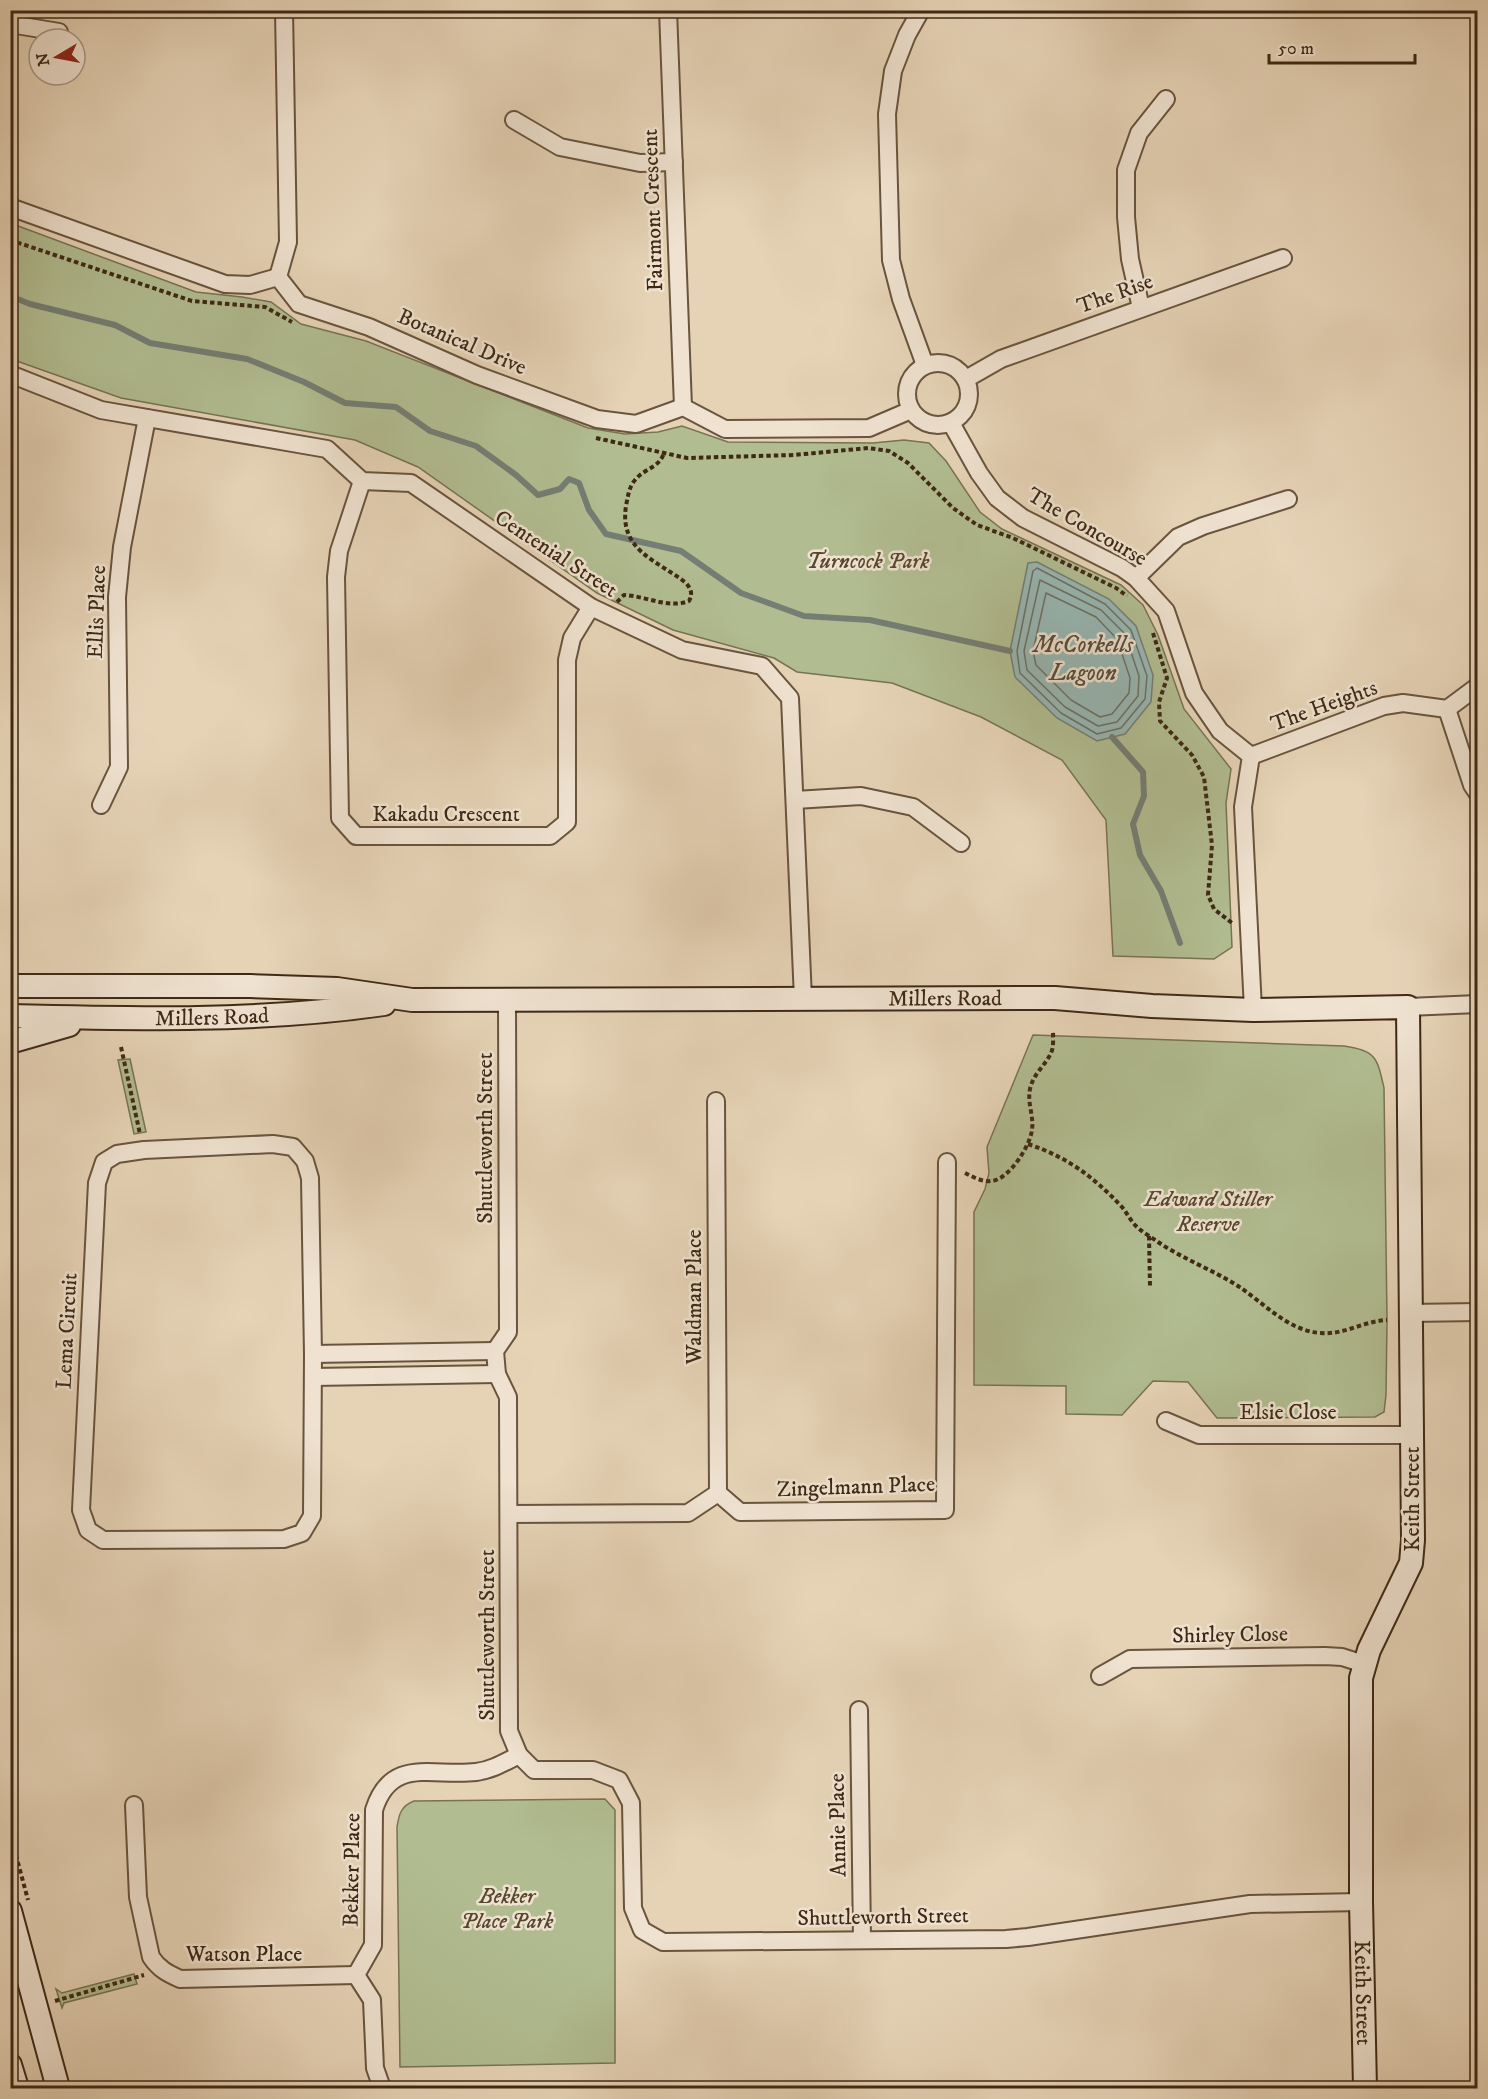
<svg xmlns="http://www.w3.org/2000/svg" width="1488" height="2099" font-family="'IM FELL DW Pica',serif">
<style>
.green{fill:#b1bd91;stroke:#787353;stroke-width:1.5}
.water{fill:#97b7b4;stroke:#747e74;stroke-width:1.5}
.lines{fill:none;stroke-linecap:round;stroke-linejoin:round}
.shore{stroke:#6b7064;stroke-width:1.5}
.stream{stroke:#747e74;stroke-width:6}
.street-casing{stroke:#69543d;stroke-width:20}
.secondary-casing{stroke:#3f2915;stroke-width:26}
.path{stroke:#3f2915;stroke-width:4;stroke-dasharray:4.5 3;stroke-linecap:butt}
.street{stroke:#efe2d0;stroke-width:16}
.secondary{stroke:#efe2d0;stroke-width:22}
.labels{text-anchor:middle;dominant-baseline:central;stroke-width:5;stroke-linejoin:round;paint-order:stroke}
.street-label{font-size:22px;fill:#3f2915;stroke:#efe2d0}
.park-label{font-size:22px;font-style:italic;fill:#56472e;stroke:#efe2d0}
.water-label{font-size:24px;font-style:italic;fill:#554c3d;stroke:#efe2d0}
</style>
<rect width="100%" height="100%" fill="#e6d3b6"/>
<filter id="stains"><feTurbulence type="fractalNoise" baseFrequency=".00333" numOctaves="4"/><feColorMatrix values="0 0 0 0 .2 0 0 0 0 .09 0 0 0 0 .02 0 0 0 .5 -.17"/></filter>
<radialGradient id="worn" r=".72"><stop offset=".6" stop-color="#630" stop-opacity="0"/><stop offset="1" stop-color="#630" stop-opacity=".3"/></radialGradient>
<!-- green -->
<g class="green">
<path d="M10,223L196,292L242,297L271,302L301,324L366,341L588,428L625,434L658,432L682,426L728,442L873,443L904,440L929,443L946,461L980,512L1002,529L1121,585L1143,605L1158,635L1184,709L1231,769L1226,803L1232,947L1214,959L1113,956L1106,820L1062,760L981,717L892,683L797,672L774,658L673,630L597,593L418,467L355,440L121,398L11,359Z"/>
<path d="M1033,1035L1344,1046C1376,1051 1377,1057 1384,1088L1387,1320L1386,1395L1384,1412L1375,1417L1217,1418L1188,1382L1153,1381L1122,1415L1066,1414V1386L974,1385V1212L985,1189L989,1173L987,1147Z"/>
<path d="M130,1059L146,1132L134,1134L118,1060Z"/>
<path d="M605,1799L615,1810V2063L400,2067L397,1827C399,1814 401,1806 414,1801Z"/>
<path d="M134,1974L137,1984L64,2003L62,2008L56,1989L62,1993Z"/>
</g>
<!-- water -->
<path class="water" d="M1037,562L1109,599L1136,626L1153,675L1151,702L1125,734L1097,741L1057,718L1015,677L1010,651L1028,563Z"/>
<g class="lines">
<!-- shore -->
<g class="shore">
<path d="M1037,568L1105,604L1131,630L1147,676L1145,699L1121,728L1097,734L1061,713L1020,673L1017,651L1033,571Z"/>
<path d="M1040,580L1101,610L1125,634L1139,676L1138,696L1117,722L1098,726L1065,707L1027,670L1024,651Z"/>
<path d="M1046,593L1096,617L1117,639L1130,678L1129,693L1112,714L1100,717L1071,700L1036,665L1033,651Z"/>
</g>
<!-- stream -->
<g class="stream">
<path d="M10,296L30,304L115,325L150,343L247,359L304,382L345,403L396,407L430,431L476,446L516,475L538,495L560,489L569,479L579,483L589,510L606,534L681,551L741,593L804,616L870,620L1010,651"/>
<path d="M1112,737L1143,772L1144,796L1133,824L1140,855L1161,891L1180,943"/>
</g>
<defs>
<g id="street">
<path d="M668,10L683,407"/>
<path d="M921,10L907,35L893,71L887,114L891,260L901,299L925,365"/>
<path d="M10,24L59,32"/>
<path d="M514,120L560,147L640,163L674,162"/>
<path d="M10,207L225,284L250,285L278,277L299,304L369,327L477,375L597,419L636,424L683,407L725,429L869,428L911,410"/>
<path d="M278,277L288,242L284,10"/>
<path d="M1141,308L1130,259L1126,217V170L1139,133L1166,99"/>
<circle cx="938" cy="394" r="31"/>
<path d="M10,374L101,410L327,449L362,481L411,483L591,607L682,650L762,666L790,698L803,999"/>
<path d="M966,379L1001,359L1283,258"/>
<path d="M951,423L979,473L997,498L1023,518L1122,568L1136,578L1166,611L1194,693L1220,731L1251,756L1243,807L1253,1010"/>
<path d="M362,481L339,551L336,577L340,818L356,836H550L567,822V660L572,638L591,607"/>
<path d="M1136,578L1178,537L1203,526L1288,499"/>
<path d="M1447,709L1472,785L1478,794"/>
<path d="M1251,756L1384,706L1403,703L1447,709L1478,686"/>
<path d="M795,800L861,796L913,807L961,843"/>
<path d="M101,805L119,767L117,597L122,547L147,418"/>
<path d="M507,1000L508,1332L495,1351L497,1374L508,1397L509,1731L519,1755L534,1770H593L619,1780L631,1803L633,1908L642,1930L663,1942L1006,1939L1028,1937L1250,1904L1361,1902"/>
<path d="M1408,1007L1478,1004"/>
<path d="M716,1101L718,1493"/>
<path d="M273,1144L293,1147L305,1161L310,1178L313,1354L312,1516L302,1533L284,1539L103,1540L88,1530L81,1510L97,1183L104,1162L117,1154L144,1150Z"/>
<path d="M1410,1313L1478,1312"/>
<path d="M313,1354L495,1351"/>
<path d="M313,1377L497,1374"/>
<path d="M1166,1421L1199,1435H1412"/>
<path d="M509,1514L688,1513L718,1493L740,1512L945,1510L947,1162"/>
<path d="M1100,1676L1130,1659L1325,1656L1342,1657L1364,1664"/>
<path d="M859,1710L862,1940"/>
<path d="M134,1805L138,1897L151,1957C159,1969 167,1973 180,1979L356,1975"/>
<path d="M382,2088L375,2068L372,2000L356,1975L373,1945L374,1810C391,1756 432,1777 476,1772C492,1770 505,1762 519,1755"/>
</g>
<g id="secondary">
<path id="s1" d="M10,986H250L337,989L412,1000L1055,998L1152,1006L1253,1010L1408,1007L1413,1540L1411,1563L1369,1650L1361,1678V1902L1365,2088"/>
<path id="s2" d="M10,1016C135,1019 261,1022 384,1004"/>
<path d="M10,1042L69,1025"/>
<path d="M10,1911L58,2088"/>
<path d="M10,2065L17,2088"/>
</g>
</defs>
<!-- street casing -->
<use href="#street" class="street-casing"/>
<!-- secondary casing -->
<use href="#secondary" class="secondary-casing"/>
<!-- path -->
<g class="path">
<path d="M10,240L192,301L265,307L292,322"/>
<path d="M596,438L687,458L794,455L868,448L889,451L908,463L953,508L977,525L1013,538L1116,588L1127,596"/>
<path d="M617,602L624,595C646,596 668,609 689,601C693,594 691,589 686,583C657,560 619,551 626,506C628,496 629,487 635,480C645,468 659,468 664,453"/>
<path d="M1153,633L1167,678L1159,702L1160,721L1192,755L1204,777L1212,845L1208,895L1214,909L1232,923"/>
<path d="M121,1047L140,1134"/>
<path d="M1028,1144C1067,1157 1094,1177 1122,1207C1127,1213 1130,1220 1136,1226C1142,1232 1151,1237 1158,1242C1183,1259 1213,1270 1238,1286C1264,1303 1288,1331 1321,1333C1344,1335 1364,1321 1387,1320"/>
<path d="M965,1173C973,1177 982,1182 991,1181C1009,1180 1030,1146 1032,1130C1034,1116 1027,1103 1030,1089C1033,1074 1045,1066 1051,1053C1054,1047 1053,1037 1053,1030"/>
<path d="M1149,1236L1150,1286"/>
<path d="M10,1833L28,1900"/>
<path d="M55,2001L144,1975"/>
</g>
<!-- street -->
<use href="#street" class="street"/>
<!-- secondary -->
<use href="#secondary" class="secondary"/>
</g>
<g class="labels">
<!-- street labels -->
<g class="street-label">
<text transform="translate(653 210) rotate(-92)">Fairmont Crescent</text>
<text transform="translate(1115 294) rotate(-20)">The Rise</text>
<text transform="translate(462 342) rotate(23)">Botanical Drive</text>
<text transform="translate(1087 527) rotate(30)">The Concourse</text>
<text transform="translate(556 554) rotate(33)">Centenial Street</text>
<text transform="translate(97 612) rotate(-88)">Ellis Place</text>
<text transform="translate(1324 706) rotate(-20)">The Heights</text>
<text x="446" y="814">Kakadu Crescent</text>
<text stroke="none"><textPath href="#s1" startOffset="936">Millers Road</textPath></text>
<text stroke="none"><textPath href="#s2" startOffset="202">Millers Road</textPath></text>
<text transform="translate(485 1138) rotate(-90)">Shuttleworth Street</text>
<text transform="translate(694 1297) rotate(-90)">Waldman Place</text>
<text transform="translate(67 1331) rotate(-87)">Lema Circuit</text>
<text x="1288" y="1412">Elsie Close</text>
<text transform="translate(856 1487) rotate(-2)">Zingelmann Place</text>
<text transform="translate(1412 1499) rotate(-90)">Keith Street</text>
<text transform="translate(487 1635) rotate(-90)">Shuttleworth Street</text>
<text transform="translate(1230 1635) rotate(-1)">Shirley Close</text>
<text transform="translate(838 1825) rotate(-91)">Annie Place</text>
<text transform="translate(352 1870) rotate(-89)">Bekker Place</text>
<text transform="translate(883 1917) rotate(-1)">Shuttleworth Street</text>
<text x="244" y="1954">Watson Place</text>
<text stroke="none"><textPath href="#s1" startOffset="2396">Keith Street</textPath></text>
</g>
<!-- park labels -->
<g class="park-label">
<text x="868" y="561">Turncock Park</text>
<text x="1208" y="1199">Edward Stiller<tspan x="1208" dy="25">Reserve</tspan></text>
<text x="507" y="1896">Bekker<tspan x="507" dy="25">Place Park</tspan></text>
</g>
<!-- water labels -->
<g class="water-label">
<text x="1083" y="645">McCorkells<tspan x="1083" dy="28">Lagoon</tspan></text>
</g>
</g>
<!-- margin -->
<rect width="1488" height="2099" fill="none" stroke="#e6d3b6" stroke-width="36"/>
<rect x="12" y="12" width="1464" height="2075" fill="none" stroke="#3f2915" stroke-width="3"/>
<rect x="18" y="18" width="1452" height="2063" fill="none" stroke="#3f2915" stroke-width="1.5"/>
<!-- north arrow -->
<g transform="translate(57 57) rotate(260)"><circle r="28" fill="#efe2d0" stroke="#a99885" stroke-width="1.5"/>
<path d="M0-4.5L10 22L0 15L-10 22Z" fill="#8f2418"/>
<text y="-9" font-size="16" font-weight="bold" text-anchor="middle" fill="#3f2915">N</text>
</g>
<!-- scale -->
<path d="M1269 54v9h146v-9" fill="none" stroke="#3f2915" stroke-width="3"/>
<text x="1278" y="54" font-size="18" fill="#3f2915" stroke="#efe2d0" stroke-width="4.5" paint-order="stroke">50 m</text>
<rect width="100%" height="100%" filter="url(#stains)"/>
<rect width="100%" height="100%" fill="url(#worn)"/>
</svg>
